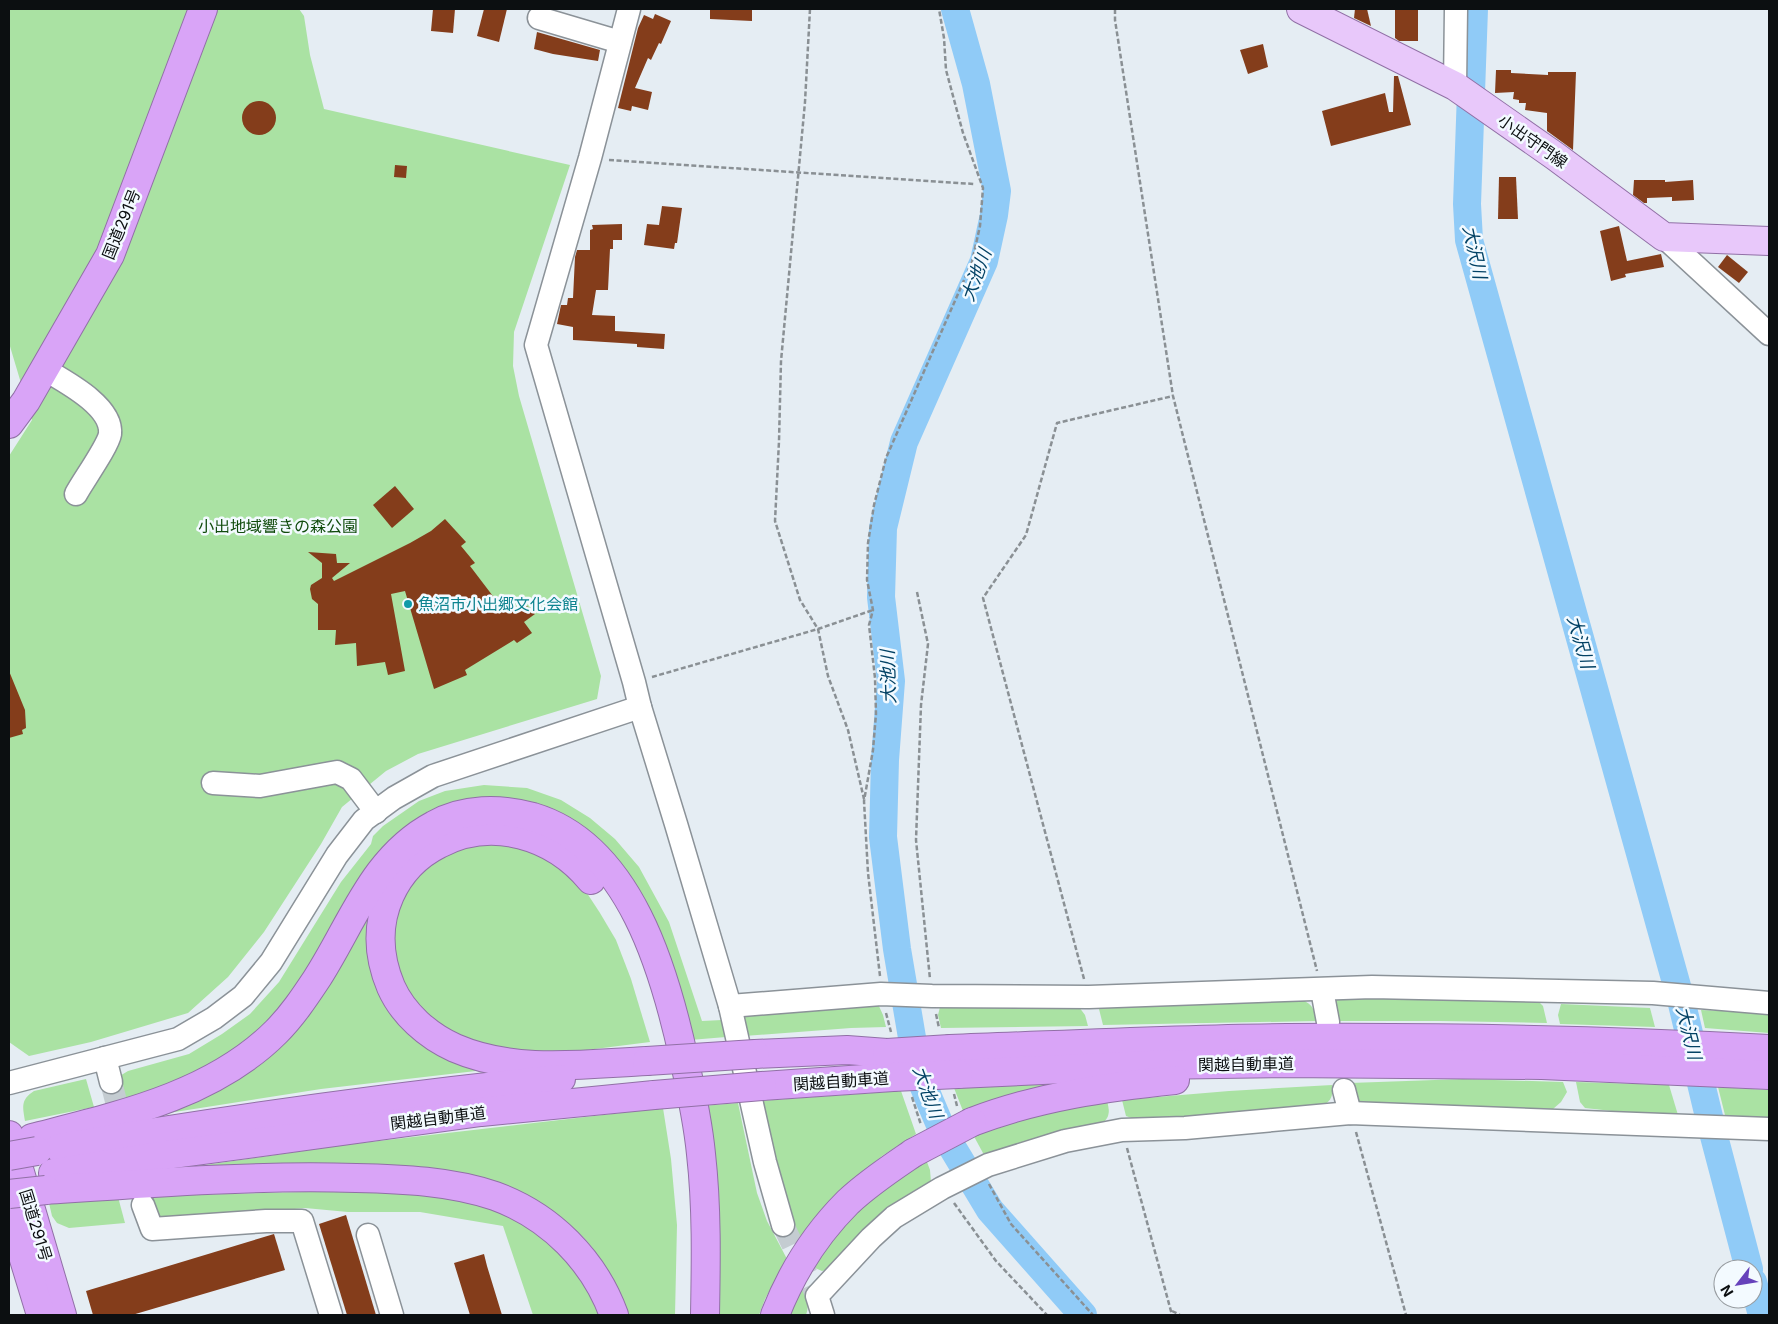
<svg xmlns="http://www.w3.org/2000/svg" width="1778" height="1324" font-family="Inter,'Noto Sans JP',sans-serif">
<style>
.green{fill:#aae2a3}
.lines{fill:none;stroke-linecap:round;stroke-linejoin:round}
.river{stroke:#90cbf7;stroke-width:28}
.building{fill:#843d1b}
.minor-tunnel{stroke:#c4ccd1;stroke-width:22;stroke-dasharray:22 11;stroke-linecap:butt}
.minor-casing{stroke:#8b9298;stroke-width:25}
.major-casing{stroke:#9170a6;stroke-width:30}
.highway-casing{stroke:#9170a6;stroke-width:30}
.path{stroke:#8a9094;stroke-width:2.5;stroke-dasharray:5 2.5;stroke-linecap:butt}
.minor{stroke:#fff;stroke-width:22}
.major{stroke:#e8c8fa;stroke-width:28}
.highway{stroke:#d9a4f7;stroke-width:28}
.highway-bridge-casing{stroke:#9170a6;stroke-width:30;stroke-linecap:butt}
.highway-bridge{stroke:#d9a4f7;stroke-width:28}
.culture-dot{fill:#0f9aa8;stroke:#f3faff;stroke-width:2}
.labels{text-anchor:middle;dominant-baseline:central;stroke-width:5;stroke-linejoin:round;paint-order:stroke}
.street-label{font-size:16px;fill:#0c0f11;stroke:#f3faff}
.park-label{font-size:16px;fill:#114c0d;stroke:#f3faff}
.culture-label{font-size:16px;fill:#0d838f;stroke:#f3faff;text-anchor:start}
.water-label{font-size:18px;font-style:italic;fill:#034265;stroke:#f3faff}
</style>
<rect width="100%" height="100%" fill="#e5edf3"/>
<!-- green -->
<g class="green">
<path d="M9,9H299L304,16L310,55L324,109L570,165L514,332L513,366L519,396L601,676L597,699L418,754L386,771L342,807L321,844L264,932L228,977L188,1013L91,1042L29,1056L9,1042V456L32,420L9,343Z"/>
<path d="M484,785L527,788L561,800L590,818L615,839L639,867L669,922L702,1021L722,1020L726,1037L690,1040L647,914L471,802L302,979L269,1022L226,1058L184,1080L123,1100L118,1084V1077L128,1071L189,1054L222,1034L250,1014L279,982L341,882L371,844L373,836L383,826L419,801L445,791Z"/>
<path d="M489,840L538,851L581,884L600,913L616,940L631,979L650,1042L571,1052L505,1050L467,1041L417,1010L396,975L392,926L411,878L443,852Z"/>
<path d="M380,887L375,984L493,1069L321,1089L143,1117L230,1080Z"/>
<path d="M1337,997H1441L1539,1002L1543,1006L1547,1023L1440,1021H1336L1332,1005Z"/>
<path d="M1298,998C1312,1004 1313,1006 1317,1021L1103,1025L1099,1009L1101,1005Z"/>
<path d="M878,1004L883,1015L886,1027L851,1028L744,1036L742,1016Z"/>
<path d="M1561,1004L1650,1008L1655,1027L1560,1024L1558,1015Z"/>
<path d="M940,1007H1079L1085,1015L1088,1026L941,1028L938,1015Z"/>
<path d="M1701,1010L1769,1013V1033L1705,1028Z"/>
<path d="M86,1079L94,1107L25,1121C23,1107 20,1100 34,1091Z"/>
<path d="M1463,1079L1563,1082L1567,1092L1561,1102L1553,1109L1460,1106L1364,1108L1356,1103L1350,1083Z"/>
<path d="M1084,1081C1043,1088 1001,1094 963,1111L954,1088Z"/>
<path d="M1576,1082L1669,1085L1678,1115L1666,1117L1585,1108L1580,1102Z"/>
<path d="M1332,1085C1333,1096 1332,1101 1321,1106L1164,1119L1137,1120L1126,1116L1122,1100L1229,1091Z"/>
<path d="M1718,1087L1769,1090V1119L1728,1117L1725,1115Z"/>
<path d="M901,1091L916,1134L882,1156L850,1183L801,1241L793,1228L758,1101Z"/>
<path d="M1107,1101C1110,1112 1110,1117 1101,1125L988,1155L983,1153L971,1131L980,1126Z"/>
<path d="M738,1103L757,1193L767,1221L787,1259L765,1299L759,1315H713L702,1106Z"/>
<path d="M663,1108L671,1159L677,1225L675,1315H626C620,1290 600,1253 581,1235C566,1221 547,1210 530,1199L149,1173L344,1145Z"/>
<path d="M924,1154L930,1170L931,1182L833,1268L822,1271L815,1268L811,1263L830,1235Z"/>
<path d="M384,1190L449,1196L504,1211L569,1255L604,1315H533L503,1226L420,1212H348L305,1208L175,1220L159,1217L147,1196Z"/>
<path d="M118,1197L125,1223L69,1228L57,1223L52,1216L49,1203Z"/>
<path d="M799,1282C804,1293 811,1303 806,1315H782Z"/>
</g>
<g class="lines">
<!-- river -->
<g class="river">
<path d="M955,9L976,84L997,191L994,215L984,261L904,442L883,528L881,597L891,681L885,760L883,837L897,949L918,1073L943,1132L990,1210L1083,1315"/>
<path d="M1474,9L1467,204L1469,240L1682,1004L1710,1121L1749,1269"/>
<path d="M1753,1282L1762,1315"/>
</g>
</g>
<!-- building -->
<g class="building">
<path d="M433,9H455L453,33L431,31Z"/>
<path d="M484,9H507L499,42L477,36Z"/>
<path d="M710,9H752V21L710,19Z"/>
<path d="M1355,9H1367L1371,26L1354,18Z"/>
<path d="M1395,9H1418V41H1399L1395,38Z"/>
<path d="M655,14L671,21L661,44L659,43L651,60L648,58L635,88L652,92L648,110L632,106L631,111L618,108L638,28L644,15L653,19Z"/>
<path d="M537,32L600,50L598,61L553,54L534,49Z"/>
<path d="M1263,44L1268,67L1248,74L1240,50Z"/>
<path d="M1496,70H1511V73L1548,75V72H1576L1573,150L1547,131V113L1525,110L1526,103H1519V100L1513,99L1514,92L1495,93Z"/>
<path d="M1394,76H1398L1411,125L1331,146L1322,111L1385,93L1389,112H1393Z"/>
<circle cx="259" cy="118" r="17"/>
<path d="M395,165L407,166L406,178L394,177Z"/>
<path d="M1499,177H1516L1518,219H1498Z"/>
<path d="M1634,180H1665V182L1693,180L1694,200L1672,201V197L1647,198V203H1644L1633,195Z"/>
<path d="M662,206L682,208L677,243H675L674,249L644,245L647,224L659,225Z"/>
<path d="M622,224V240H613V249H610L608,290H596L592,315L615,316V331L665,334L664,349L637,347V344L573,340V327L557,324L561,305H567L568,298H573L575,257L577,250H590V230L593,229L592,225Z"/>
<path d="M1619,226L1627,261L1661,254L1664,267L1625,274L1626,277L1611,281L1600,231Z"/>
<path d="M1727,255L1748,272L1739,283L1718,267Z"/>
<path d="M395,486L414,509L392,528L373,505Z"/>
<path d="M445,519L466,542L461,546L475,563L470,566L502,608L509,604L512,610L523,602L535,614L524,622L532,633L517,643L514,640L465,670L467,675L434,689L405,591L391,594L405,671L388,675L385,662L357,666L356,643L335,645L336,630H318V604L312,599L310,589L311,585L322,578V563L308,552L336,554L337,563H350L332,578L334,581L410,543L431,531Z"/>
<path d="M9,671L25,710L26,728L22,730L23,734L9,738Z"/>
<path d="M346,1215L376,1315H347L319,1224Z"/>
<path d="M274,1234L285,1270L132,1315H93L86,1291Z"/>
<path d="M484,1254L487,1266L502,1315H470L454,1263Z"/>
</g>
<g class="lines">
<!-- minor-tunnel -->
<g class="minor-tunnel">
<path d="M111,1082L124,1132"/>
<path d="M783,1225L817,1296"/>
</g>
<defs>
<g id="minor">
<path d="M629,9L590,158L536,345L634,682L640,707L676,824L730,1006L765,1162L783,1225"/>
<path d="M539,18L620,42"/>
<path d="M1455,86L1456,9"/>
<path d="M1664,237L1769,334"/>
<path d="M44,369C64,381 113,406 110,434C108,446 83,481 76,494"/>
<path d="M213,783L260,786L337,772L351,779L376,812"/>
<path d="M1322,990L1328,1022"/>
<path d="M730,1006L881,994L932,996L1089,997L1372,987L1653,993L1769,1003"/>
<path d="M105,1058L111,1082"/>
<path d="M9,1083L178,1039L214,1018L243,996L271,962L337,855L364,820L394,798L433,776L640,707"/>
<path d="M1344,1090L1350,1113"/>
<path d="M143,1205L152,1229L266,1221H302L331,1315"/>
<path d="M368,1235L392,1315"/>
<path d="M823,1315L817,1296L871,1238L894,1217L942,1188L988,1165L1065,1141L1122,1130L1185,1128L1350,1113L1769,1129"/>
</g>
<path id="major" d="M1301,9L1455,86L1555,156L1664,237L1769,241"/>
<g id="highway">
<path d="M9,424L26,401L110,255L203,9"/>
<path d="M591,880C554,835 492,816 439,844C417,855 400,873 390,895C376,926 378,956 391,987C403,1014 428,1036 455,1048C515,1074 584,1064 647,1061"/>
<path d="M950,1049C1062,1045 1175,1039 1287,1038C1448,1037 1609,1040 1769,1049"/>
<path d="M755,1054L847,1050L887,1053"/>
<path d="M958,1074L1150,1065L1283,1063L1542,1065L1769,1075"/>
<path d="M762,1086L893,1077"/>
<path d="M972,1122C1037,1097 1106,1087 1175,1080"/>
<path d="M9,1135L62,1315"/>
<path d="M32,1138C117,1116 212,1096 276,1032C292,1016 304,998 316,980C352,925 372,858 434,825C464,808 500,808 533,817C630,846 665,972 684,1059C691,1090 698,1122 701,1154C707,1207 706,1261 705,1315"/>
<path d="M59,1148C225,1120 393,1096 561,1079"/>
<path d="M53,1173L159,1156L481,1112L654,1095"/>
<path d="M46,1190C149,1183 253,1175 356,1178C402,1179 451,1181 495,1196C550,1216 594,1260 614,1315"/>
<path d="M9,1210L41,1315"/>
<path d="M775,1315C791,1274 816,1234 848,1202C868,1183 891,1168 913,1153"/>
</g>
</defs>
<!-- minor casing -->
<use href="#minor" class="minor-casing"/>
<!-- major casing -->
<use href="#major" class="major-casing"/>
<!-- highway casing -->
<use href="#highway" class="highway-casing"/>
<!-- path -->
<g class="path">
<path d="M810,9L805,102L781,361L779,441L775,521L800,600L818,629L828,676L848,730L864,799"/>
<path d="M1115,9V20L1173,396L1317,971"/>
<path d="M609,160L974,184"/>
<path d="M917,592L928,644L921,705L916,840L930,979"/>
<path d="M652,677L818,629L873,610"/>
<path d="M880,976L868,873L864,801L873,750L876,714L875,678L869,625L873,610L867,580L868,543L874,505L886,458L972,262L980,226L983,188L963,133L946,70L944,38L939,9"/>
<path d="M1084,979L983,598L1026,535L1057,423L1173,396"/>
<path d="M886,1013L891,1032"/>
<path d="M936,1014L939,1028"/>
<path d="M954,1094L957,1106"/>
<path d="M912,1097L921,1125"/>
<path d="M1356,1132L1406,1315"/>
<path d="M1127,1148L1172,1315"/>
<path d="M989,1184L1011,1224L1093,1315"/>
<path d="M954,1203L996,1261L1047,1315"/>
<path d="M1172,1311L1180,1315"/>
</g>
<!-- minor -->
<use href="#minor" class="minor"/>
<!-- major -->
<use href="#major" class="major"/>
<!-- highway -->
<use href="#highway" class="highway"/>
<defs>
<g id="highway-bridge">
<path d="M887,1053L950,1049"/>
<path d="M647,1061L755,1054"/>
<path d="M893,1077L958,1074"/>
<path d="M654,1095L762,1086"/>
<path d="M913,1153L972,1122"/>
<path d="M9,1156L37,1151"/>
<path d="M9,1194L46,1190"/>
</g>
</defs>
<!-- highway-bridge casing -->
<use href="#highway-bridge" class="highway-bridge-casing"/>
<!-- highway-bridge -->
<use href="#highway-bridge" class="highway-bridge"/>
</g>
<!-- markers -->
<circle class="culture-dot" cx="408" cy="604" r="5"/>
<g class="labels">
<!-- street labels -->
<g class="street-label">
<text transform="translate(1533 141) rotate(35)">小出守門線</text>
<text transform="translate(121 224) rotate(-68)">国道291号</text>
<text transform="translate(1246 1064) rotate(-1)">関越自動車道</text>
<text transform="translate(841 1081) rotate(-4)">関越自動車道</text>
<text transform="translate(438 1118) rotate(-7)">関越自動車道</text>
<text transform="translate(36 1225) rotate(73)">国道291号</text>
</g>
<!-- park labels -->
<g class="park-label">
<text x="278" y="526">小出地域響きの森公園</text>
</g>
<!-- culture labels -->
<g class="culture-label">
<text x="418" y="604">魚沼市小出郷文化会館</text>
</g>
<!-- water labels -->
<g class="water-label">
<text transform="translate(1475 252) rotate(78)">大沢川</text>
<text transform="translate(976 275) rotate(-70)">大池川</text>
<text transform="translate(1581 642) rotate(74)">大沢川</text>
<text transform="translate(888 677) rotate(-92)">大池川</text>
<text transform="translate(1689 1033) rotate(76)">大沢川</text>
<text transform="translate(928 1092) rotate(70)">大池川</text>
</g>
</g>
<!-- border -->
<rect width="1778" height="1324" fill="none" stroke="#0c0f11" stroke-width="20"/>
<!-- north arrow -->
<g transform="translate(1738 1284) rotate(239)"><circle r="24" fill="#f3faff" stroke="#979ca0"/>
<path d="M0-4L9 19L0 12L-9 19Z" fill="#6642bb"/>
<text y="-8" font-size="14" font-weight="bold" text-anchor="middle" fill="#0c0f11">N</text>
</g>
</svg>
